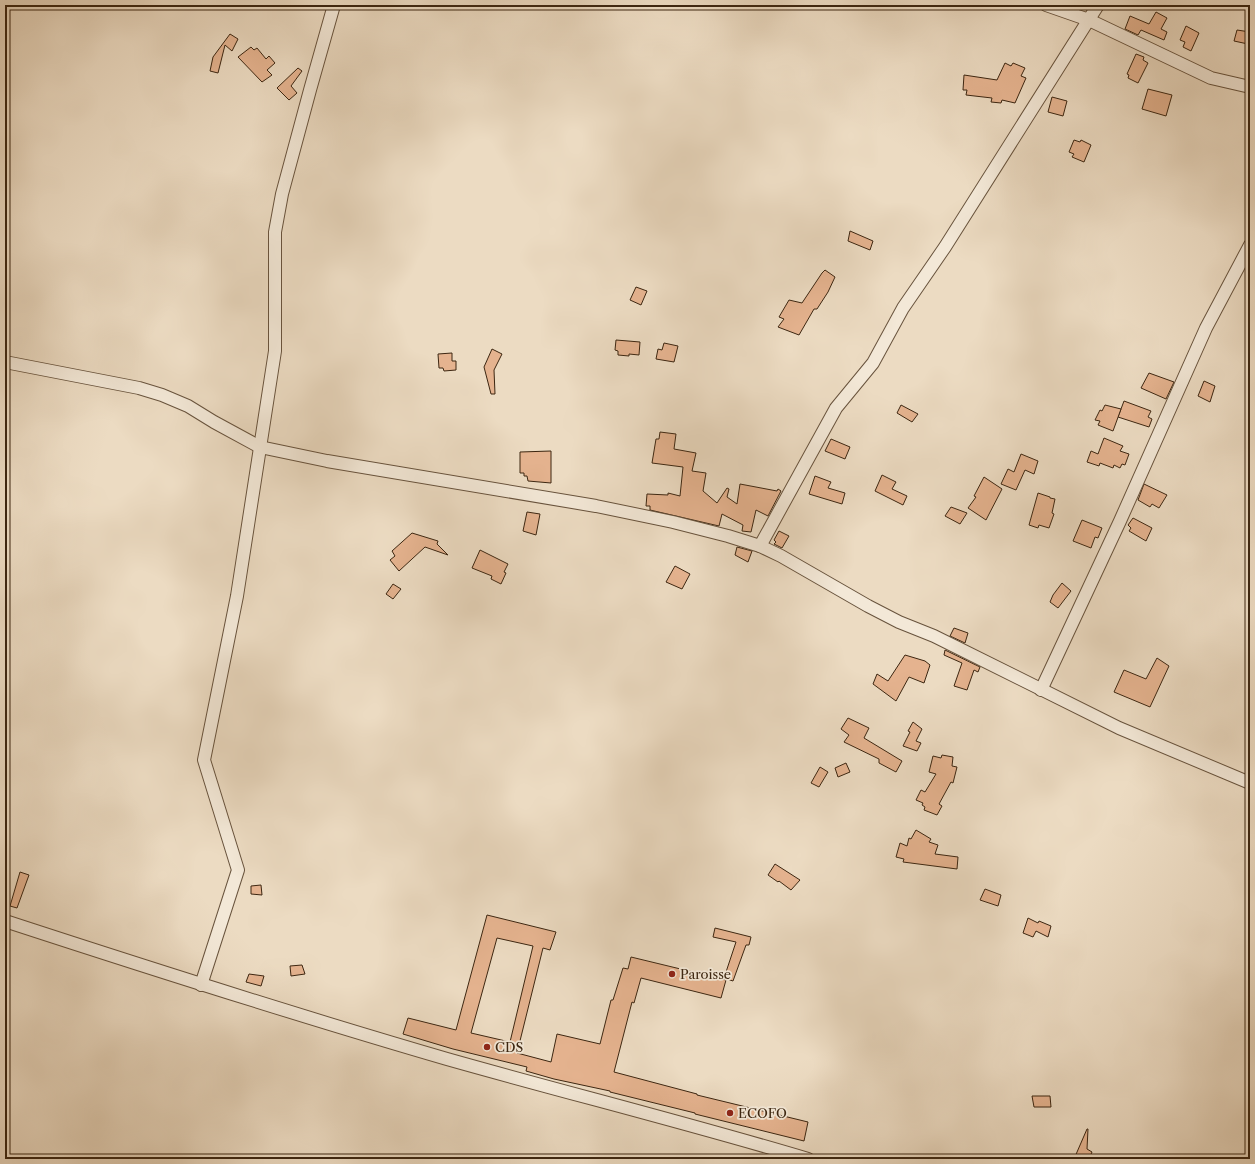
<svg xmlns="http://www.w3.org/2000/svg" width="1255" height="1164" font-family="'Libre Caslon Text',serif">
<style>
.building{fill:#e5b38f;stroke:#3c2611;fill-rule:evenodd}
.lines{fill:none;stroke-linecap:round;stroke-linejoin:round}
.minor-casing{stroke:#68533d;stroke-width:14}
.minor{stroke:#f3e8d7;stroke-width:12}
.poi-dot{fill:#8f2418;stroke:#f3e8d7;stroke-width:1.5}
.labels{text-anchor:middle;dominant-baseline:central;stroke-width:3.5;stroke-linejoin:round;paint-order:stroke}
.poi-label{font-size:13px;fill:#3c2611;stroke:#f3e8d7;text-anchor:start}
</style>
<rect width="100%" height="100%" fill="#ecdbc2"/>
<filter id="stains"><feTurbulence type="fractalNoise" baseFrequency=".005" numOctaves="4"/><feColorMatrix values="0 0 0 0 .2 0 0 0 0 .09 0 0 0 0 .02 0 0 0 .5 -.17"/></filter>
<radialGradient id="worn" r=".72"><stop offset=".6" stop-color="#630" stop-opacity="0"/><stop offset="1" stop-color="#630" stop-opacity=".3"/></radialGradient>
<!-- building -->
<g class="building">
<path d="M1156,12L1167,18L1161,29L1167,32L1164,40L1141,30L1138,35L1125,29L1130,16L1149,24Z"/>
<path d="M1186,26L1199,33L1191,51L1183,47L1185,42L1180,40Z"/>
<path d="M1237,30L1250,32L1248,44L1234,41Z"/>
<path d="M230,34L238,39L232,51L225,45L218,73L210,71L213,57Z"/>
<path d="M251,47L254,50L257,48L266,59L269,56L275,63L267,70L272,75L262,82L238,57Z"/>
<path d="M1136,54L1144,57L1143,60L1148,63L1138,83L1128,78L1129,75L1127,74Z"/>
<path d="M1005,63L1011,66L1013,63L1025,68L1021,76L1026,78L1015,103L1002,100L1001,103L991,102L992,98L966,95L967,90H963L964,75L997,80Z"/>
<path d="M298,68L302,71L291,86L297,93L289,100L277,88Z"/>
<path d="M1148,89L1172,95L1166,116L1142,109Z"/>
<path d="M1052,97L1067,101L1063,116L1048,112Z"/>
<path d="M1074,140L1080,142L1081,140L1091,145L1084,162L1072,157L1074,154L1069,152Z"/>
<path d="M850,231L873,241L870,250L848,241Z"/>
<path d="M825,270L835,277L828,292L817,309H814L799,335L778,327L784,319L779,317L789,300L802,303L822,273Z"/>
<path d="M636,287L647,291L641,305L630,300Z"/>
<path d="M616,340L640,342L639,355L629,354V356L618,355V351L615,350Z"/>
<path d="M664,343L678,346L674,362L656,359L658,349L662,350Z"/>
<path d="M492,349L502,354L494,370L495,394H491L484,367Z"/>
<path d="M452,353V361H456V370L444,371L443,368H439L438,354Z"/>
<path d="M1149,373L1174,382L1166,399L1141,388Z"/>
<path d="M1204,381L1215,386L1210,402L1198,396Z"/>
<path d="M1124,401L1151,411L1148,417L1152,419L1149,427L1118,417Z"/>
<path d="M901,405L918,414L912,422L897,413Z"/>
<path d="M1105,405L1121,409L1113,431L1098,425L1100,421L1095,420L1100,410L1102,411Z"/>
<path d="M660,432L676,434L674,449L696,453L692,471L706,473L703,491L717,503L727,488L729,489L727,497L737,504L740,484L777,491L778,489L781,491L768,516L756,510L751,532L742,531L743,525L722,514L719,526L650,510V506H646L647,494L668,495V493L680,496L683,467L652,463L656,439H659Z"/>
<path d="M1104,438L1123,446L1120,451L1129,454L1125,465L1122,464L1120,468L1114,465L1113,468L1100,463L1099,466L1087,462L1091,451L1098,454Z"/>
<path d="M831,439L850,447L845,459L825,451Z"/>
<path d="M551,451V483L528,481L527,476H524V473H520V452Z"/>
<path d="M1021,454L1038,461L1034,474L1025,470L1016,490L1001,484L1008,469L1014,472Z"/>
<path d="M882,475L896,482L892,489L907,496L903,505L875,491Z"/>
<path d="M815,476L831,482L828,488L845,493L842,504L809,494Z"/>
<path d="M984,477L1002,489L986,520L968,508L976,497L974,496Z"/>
<path d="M1144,484L1167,495L1159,508L1152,504L1150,507L1138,500Z"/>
<path d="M1038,493L1050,497V498L1055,499L1052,513L1054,514L1049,528L1039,525L1038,528L1029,525Z"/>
<path d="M951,507L967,513L960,524L945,516Z"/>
<path d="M527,512L540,514L536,535L523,531Z"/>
<path d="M1133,518L1152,528L1146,541L1129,531L1131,528L1128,525Z"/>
<path d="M1082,520L1102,528L1098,538L1095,537L1091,548L1073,541Z"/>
<path d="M779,531L789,536L782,548L774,544L776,542L774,540Z"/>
<path d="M412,533L438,541L437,544L448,555L425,547L399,571L390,560L395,556L392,551Z"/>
<path d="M737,547L752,551L748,562L735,555Z"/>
<path d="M480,550L508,564L504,572L506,573L501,584L491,579L492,576L472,568Z"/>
<path d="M675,566L690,574L682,589L666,582Z"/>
<path d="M1062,583L1071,591L1058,608L1050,602L1053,595Z"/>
<path d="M393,584L401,589L393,599L386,594Z"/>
<path d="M954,628L968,633L965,643L950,636Z"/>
<path d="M945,650L980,667L978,672L974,670L967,690L954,686L962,663L944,655Z"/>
<path d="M905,655L925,661L930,665L924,683L909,677L896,701L873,684L877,674L888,681Z"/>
<path d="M1157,658L1169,666L1150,707L1114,692L1124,670L1146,679Z"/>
<path d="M848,718L869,728L864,738L902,761L896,772L879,763V759L844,742L849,735L841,729Z"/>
<path d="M913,722L922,729L916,741L921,743L917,751L903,746L910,732L908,731Z"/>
<path d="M942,755L953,757L952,766L957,767L953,783L951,782L939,804L942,806L937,815L924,810L925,807L922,805L923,803L916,800L921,790L925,792L936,774L929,772L933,756L941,758Z"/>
<path d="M846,763L850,772L838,777L835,768Z"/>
<path d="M820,767L828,772L819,787L811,783Z"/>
<path d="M916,830L931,839L929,842L938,845L935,854L958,857L957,869L903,862L904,859L896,857L900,843L907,846L909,838L911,839Z"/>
<path d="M775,864L800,880L791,890L779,881L778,882L768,875Z"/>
<path d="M20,872L29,875L17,908L10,906Z"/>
<path d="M261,885L262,895L251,894V886Z"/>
<path d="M985,889L1001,895L998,906L980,900Z"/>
<path d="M487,915L556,932L550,950L543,948L517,1053L551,1062L557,1034L600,1044L611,1000H613L623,968L628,969L631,957L726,980L721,998L641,978L634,1003L632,1002L614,1072L697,1094V1095L808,1122L804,1141L695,1114V1113L610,1092V1091L554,1079L526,1071L527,1067L453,1049L403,1034L408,1018L456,1030ZM497,938L533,946L510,1042L471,1033Z"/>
<path d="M1028,918L1038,923L1039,921L1051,926L1048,937L1036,931L1033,937L1023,933Z"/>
<path d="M715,928L751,937L749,945H746L733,981L724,978L736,942L713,937Z"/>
<path d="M302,965L305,974L291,976L290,966Z"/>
<path d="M249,974L264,976L261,986L246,982Z"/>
<path d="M1032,1096H1050L1051,1107H1034Z"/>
<path d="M1087,1129H1088L1087,1149L1092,1152L1089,1159H1074Z"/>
</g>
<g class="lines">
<defs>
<g id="minor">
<path d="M1046,5L1089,20L1211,78L1250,87"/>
<path d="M5,362L139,388L162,395L188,406L214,422L260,447L327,461L596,506L673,522L728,536L760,546L781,556L868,606L899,622L934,636L1119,728L1250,783"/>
<path d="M760,546L836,408L873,363L903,308L945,247L1098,5"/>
<path d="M1041,690L1120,521L1206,328L1250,245"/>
<path d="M5,921C152,969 299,1016 447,1059C567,1093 688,1123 808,1159"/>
<path d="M201,985L238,870L204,760L237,596L275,351V232L282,194L310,90L334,5"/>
</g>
</defs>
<!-- minor casing -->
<use href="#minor" class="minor-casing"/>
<!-- minor -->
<use href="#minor" class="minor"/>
</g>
<!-- markers -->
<g class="poi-dot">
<circle cx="672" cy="974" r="4"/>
<circle cx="487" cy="1047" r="4"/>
<circle cx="730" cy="1113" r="4"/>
</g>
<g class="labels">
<!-- poi labels -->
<g class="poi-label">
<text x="680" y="974">Paroisse</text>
<text x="495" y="1047">CDS</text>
<text x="738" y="1113">ECOFO</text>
</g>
</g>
<!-- margin -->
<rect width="1255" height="1164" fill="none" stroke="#ecdbc2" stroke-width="20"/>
<rect x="6" y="6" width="1243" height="1152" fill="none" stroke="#3c2611" stroke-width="2"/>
<rect x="10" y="10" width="1235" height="1144" fill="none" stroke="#3c2611"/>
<rect width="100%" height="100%" filter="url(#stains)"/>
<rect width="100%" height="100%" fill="url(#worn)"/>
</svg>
